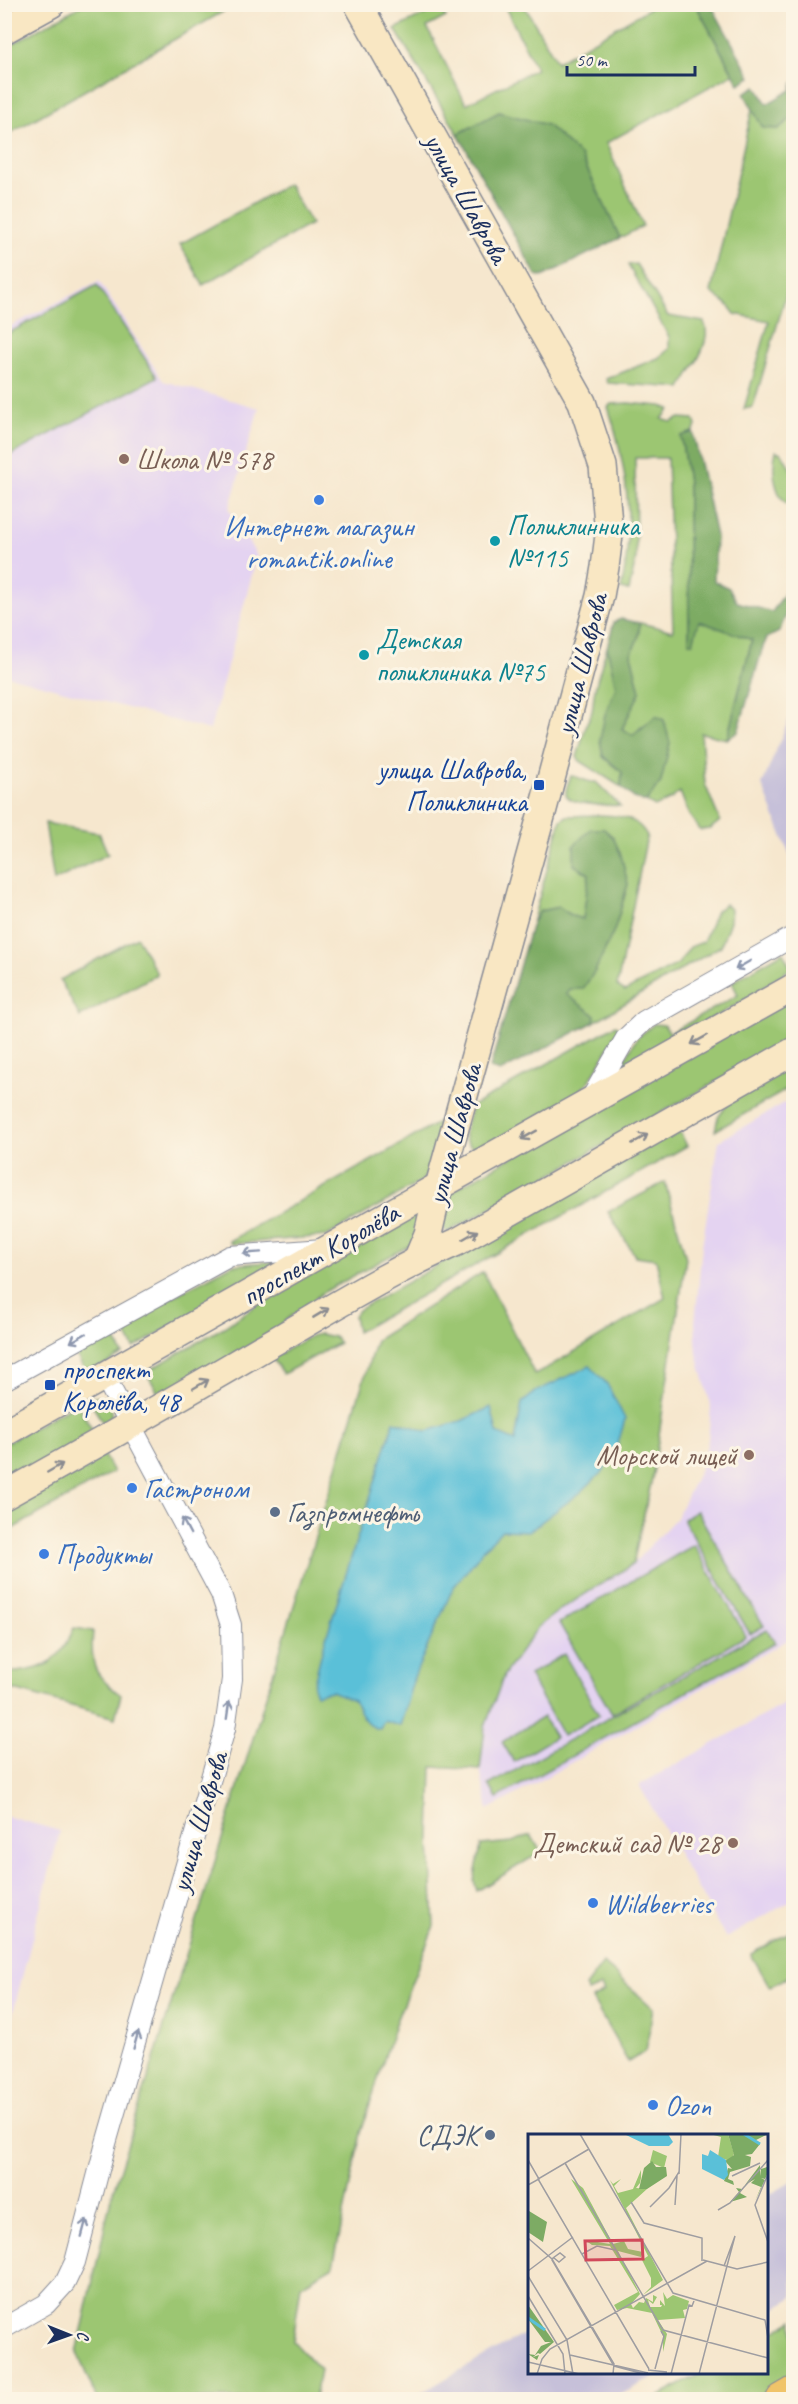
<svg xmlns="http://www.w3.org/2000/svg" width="798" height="2404" font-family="Caveat,sans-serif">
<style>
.built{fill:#e4d3f1}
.industrial{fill:#c6c0d9}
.green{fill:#9cc672;stroke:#5c7a68;stroke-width:1.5}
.forest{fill:#7dab64;stroke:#4c6d61;stroke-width:1.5}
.water{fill:#5ac0d8;stroke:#3a789b;stroke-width:1.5}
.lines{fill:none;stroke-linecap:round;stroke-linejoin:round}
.street-casing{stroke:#888b96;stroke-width:22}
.secondary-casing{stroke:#888b96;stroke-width:30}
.primary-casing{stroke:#888b96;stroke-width:34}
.street{stroke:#fff;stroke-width:20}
.secondary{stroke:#f9e7c3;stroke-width:27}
.primary{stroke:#f0c469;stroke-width:32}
.oneway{stroke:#8d97ae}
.oneway2{stroke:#8a8b90}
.education-dot{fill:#8d6e63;stroke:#fcf5e5;stroke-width:2}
.shop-dot{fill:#3f7fe0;stroke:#fcf5e5;stroke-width:2}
.culture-dot{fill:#0f9aa8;stroke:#fcf5e5;stroke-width:2}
.transit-dot{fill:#1a4fb4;stroke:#fcf5e5;stroke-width:2}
.service-dot{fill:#5c6f8a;stroke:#fcf5e5;stroke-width:2}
.labels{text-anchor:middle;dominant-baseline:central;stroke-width:6;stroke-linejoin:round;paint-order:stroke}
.street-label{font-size:28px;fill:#1b2f5e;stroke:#fcf5e5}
.education-label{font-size:28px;fill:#785e54;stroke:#fcf5e5;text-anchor:end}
.culture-label{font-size:28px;fill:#0d838f;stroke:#fcf5e5;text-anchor:start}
.shop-label{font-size:28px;fill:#366cbe;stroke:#fcf5e5;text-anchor:start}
.transit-label{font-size:28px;fill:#164399;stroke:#fcf5e5;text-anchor:end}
.service-label{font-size:28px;fill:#4e5e75;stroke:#fcf5e5;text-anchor:start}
.inset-river{fill:none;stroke:#5ac0d8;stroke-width:3}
.inset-road{fill:none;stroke:#9e9da1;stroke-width:1.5}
.view{fill:#d1495b;fill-opacity:0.15;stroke:#d1495b;stroke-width:3}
.inset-edge{fill:none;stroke:#1b2f5e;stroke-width:3}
</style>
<rect width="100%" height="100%" fill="#fcf5e5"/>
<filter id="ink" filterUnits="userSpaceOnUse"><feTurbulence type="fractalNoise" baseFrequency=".0167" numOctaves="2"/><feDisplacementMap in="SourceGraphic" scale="12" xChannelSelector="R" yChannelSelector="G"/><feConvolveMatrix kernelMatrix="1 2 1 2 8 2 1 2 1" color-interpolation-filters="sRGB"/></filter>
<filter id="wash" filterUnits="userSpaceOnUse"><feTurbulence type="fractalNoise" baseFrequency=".008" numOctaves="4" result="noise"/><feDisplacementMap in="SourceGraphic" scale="24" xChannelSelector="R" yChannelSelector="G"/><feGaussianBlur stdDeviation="1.35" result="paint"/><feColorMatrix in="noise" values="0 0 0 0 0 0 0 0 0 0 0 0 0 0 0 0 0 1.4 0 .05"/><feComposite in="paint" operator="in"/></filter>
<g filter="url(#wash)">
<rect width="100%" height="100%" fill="#f6e7ce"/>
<!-- built -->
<g class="built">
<path d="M99,281L163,381L259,408L229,509L257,556L210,730L5,675V329Z"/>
<path d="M793,1098V1637L488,1810L480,1770L485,1727L504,1675L538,1627L558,1611L633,1564L676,1518L700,1469L708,1441L711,1406L697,1354L695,1323L702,1246L719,1141Z"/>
<path d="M793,1699V1900L726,1938L639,1785Z"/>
<path d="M5,1816L60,1831L5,2043L4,1816Z"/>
</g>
<!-- industrial -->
<g class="industrial">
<path d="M793,709L794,863H793L762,785Z"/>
<path d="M793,2181V2297L767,2313V2196Z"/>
<path d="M529,2331L530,2372L661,2373L613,2399H410Z"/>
</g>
<!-- green -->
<g class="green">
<path d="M82,5H235L5,136V48Z"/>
<path d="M504,5H524L557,62L655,5H696L733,74L606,143L643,226L620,238L581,156L499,112L458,134L395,29L440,7L446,17L427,27L466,104L536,69Z"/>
<path d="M752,109L764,128L778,129L793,117V271L753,407L744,409L769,321L735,314L728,305L711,292Z"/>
<path d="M288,184L311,224L203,285L180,244Z"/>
<path d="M636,264L668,316L704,322C714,341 690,371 681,388L608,383L606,379L658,358L669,349V337L628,265Z"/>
<path d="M97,285L157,377L5,458V335Z"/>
<path d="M628,403L661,406L670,409L662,419L671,422L680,418L694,419L696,426L693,432L681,437L688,482L689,642L693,643L698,620L752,639L727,739L701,733L705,784L720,821L710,829L700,830L689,815L680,792L671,799L655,807L646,802L661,782L641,727L633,735L622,729L640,692L631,654L638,638L640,623L673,631L667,458H635L636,558L629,591L621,589C635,528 627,465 608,407L611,404Z"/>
<path d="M776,451L782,453L793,473V507C774,500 771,469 776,451Z"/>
<path d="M607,647L616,687L605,715L603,757L622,772L621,787L580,761L577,757L587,722C595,712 592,700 595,689C598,675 603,661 607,647Z"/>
<path d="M571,776C580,776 585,783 596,782L620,806C609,805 568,806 566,794C565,789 569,781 571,776Z"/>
<path d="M567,816C593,816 634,808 647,836L617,986L625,991L678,964L690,947L703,942L716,911L725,904L731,909L730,921L721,946L594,1022L595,1015L565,995L595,971L615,928L628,884L589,874L583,920L572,916L559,907L540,911L532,923L561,820Z"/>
<path d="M45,823L99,833L108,854L54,881Z"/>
<path d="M137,937L157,974L80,1017L60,980Z"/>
<path d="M783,952L791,968L743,1001L618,1071L637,1038L654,1024L664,1025L670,1033L738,995L732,982Z"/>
<path d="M793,997V1039L448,1232L442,1228L452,1191Z"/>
<path d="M616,1025L620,1028L590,1080L579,1093L480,1149C455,1145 467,1123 472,1106Z"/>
<path d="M793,1064V1086L715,1131L718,1117L730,1101Z"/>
<path d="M443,1120L429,1171L422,1181L327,1236L231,1244L229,1241Z"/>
<path d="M676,1131L681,1134L687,1146L357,1332L354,1316L358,1310Z"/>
<path d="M665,1182L686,1258L653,1474L633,1564L558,1611L538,1627L504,1675L485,1727L480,1770L432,1767L430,1840L434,1926L395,2024L361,2133L333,2266L301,2285L293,2341L320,2370L315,2399H97L77,2353L111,2198L376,1340L483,1272L535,1375L665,1298L656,1259L635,1256L608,1212Z"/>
<path d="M419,1212L414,1243L324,1292L260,1340L160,1396L146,1372L224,1327L279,1290Z"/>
<path d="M282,1261L134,1348L121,1324L232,1265Z"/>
<path d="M109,1330L123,1354L87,1375L74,1351Z"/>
<path d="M320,1334L334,1337L339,1343L283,1374L272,1358L311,1336Z"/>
<path d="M96,1396C112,1400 116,1417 106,1428L88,1398Z"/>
<path d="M77,1403L95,1434L5,1485L4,1444Z"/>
<path d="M103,1454L113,1472L5,1533L4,1510Z"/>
<path d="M697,1511L764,1626L750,1634L683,1519Z"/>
<path d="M694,1545L746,1636L612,1714L559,1623Z"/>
<path d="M74,1628L93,1631C90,1665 93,1675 121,1695L115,1718L7,1688L8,1673C47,1669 58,1664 74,1628Z"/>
<path d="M767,1629L775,1643L497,1798L489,1785Z"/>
<path d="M564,1654L599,1715L563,1736L529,1675Z"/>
<path d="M543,1717L555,1737L514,1762L502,1742Z"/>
<path d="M531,1835L541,1852L477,1891L474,1881L481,1845L512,1842Z"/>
<path d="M793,1930V1974L770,1987L751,1954Z"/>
<path d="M603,1963L653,2008L646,2051L628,2062L592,1999L604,1992L601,1986L588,1992L585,1987Z"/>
<path d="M793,2320V2377L753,2399L653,2400L701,2373L766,2372L767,2336Z"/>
</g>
<!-- forest -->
<g class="forest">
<path d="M696,5H711L751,77L739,84Z"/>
<path d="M793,82V117L778,129L763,128L744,93L756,86L767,104L791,90Z"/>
<path d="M499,112L547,125L581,156L620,238L542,277L536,275L458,134Z"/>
<path d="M693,432L716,536L714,581L729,588L737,602L772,612L785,593H793V599L779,632L767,638L763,647L738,732L727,739L752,640L699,621L693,643L689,642L688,482L681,436Z"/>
<path d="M621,619L640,623L638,638L631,654L640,692L622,729L633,735L656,716L664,720L670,743L661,782L646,802L634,798L621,787L622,772L603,756L600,740L605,715L616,687L607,647L614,622Z"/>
<path d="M591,829H604L613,837L621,855L628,884L615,928L595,971L583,989H570L566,994L595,1015L594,1022L500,1072L490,1068L532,923L540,911L559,907L572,916L583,919L589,874L574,865V845Z"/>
</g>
<!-- water -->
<path class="water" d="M590,1366L607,1384L625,1419L617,1447L604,1470L581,1492L529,1531L502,1530L484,1549L453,1588L414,1677L400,1726L384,1721L380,1729C366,1727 359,1712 354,1700L331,1691L316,1694L313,1687L322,1651L394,1421L427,1431L461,1421L491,1407L497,1433L515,1441L522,1403L537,1391Z"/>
</g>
<g filter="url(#ink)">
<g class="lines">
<defs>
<g id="street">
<path d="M589,1102L626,1038L644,1021L794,936"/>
<path d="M4,1380L230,1256L323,1249"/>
<path d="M4,2328L46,2304L65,2283L75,2262L105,2147L225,1729L232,1679L231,1625L221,1594L105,1377"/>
</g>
<g id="secondary">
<path d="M358,4L582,402L603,466L609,535L605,567L600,596L543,809L439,1186L428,1234L417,1260"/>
<path d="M4,30L51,4"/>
<path d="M4,1433L439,1186L794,987"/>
<path d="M4,1496C90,1448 176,1399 261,1349C326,1312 389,1272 457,1242L794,1051"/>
</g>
<path id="primary" d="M782,2400L794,2393"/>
</defs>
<!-- street casing -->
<use href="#street" class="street-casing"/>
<!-- secondary casing -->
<use href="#secondary" class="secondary-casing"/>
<!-- primary casing -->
<use href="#primary" class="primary-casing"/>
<!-- street -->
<use href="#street" class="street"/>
<!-- secondary -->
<use href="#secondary" class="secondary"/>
<!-- primary -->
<use href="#primary" class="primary"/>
</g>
<!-- one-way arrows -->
<defs><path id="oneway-shaft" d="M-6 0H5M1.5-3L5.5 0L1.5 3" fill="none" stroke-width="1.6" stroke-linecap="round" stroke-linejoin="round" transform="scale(1.5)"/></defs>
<g class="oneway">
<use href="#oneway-shaft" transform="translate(743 965) rotate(150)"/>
<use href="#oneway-shaft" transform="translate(252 1253) rotate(176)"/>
<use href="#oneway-shaft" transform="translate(78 1338) rotate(150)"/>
<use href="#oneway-shaft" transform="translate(186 1526) rotate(-118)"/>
<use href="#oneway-shaft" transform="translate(228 1710) rotate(-82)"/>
<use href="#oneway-shaft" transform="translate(136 2040) rotate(-74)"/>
<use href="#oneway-shaft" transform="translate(84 2228) rotate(-75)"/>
</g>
<g class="oneway2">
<use href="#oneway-shaft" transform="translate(699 1040) rotate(151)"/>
<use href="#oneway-shaft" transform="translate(529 1135) rotate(151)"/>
<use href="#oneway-shaft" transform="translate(640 1139) rotate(-30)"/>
<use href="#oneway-shaft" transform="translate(470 1235) rotate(-30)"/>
<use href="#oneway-shaft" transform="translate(321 1313) rotate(-31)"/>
<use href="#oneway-shaft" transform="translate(201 1384) rotate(-30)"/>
<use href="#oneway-shaft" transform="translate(55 1468) rotate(-30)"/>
</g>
</g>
<!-- markers -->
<g class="education-dot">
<circle cx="124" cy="459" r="6"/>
<circle cx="749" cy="1455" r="6"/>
<circle cx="733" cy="1843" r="6"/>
</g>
<g class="shop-dot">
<circle cx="319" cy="500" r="6"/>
<circle cx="132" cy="1488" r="6"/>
<circle cx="44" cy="1554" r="6"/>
<circle cx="593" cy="1903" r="6"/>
<circle cx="653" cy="2105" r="6"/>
</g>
<g class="culture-dot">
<circle cx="495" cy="541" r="6"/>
<circle cx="364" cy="655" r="6"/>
</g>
<g class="transit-dot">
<rect x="533" y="779" width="12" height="12" rx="3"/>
<rect x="44" y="1379" width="12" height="12" rx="3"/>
</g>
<g class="service-dot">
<circle cx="275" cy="1512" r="6"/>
<circle cx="490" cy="2135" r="6"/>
</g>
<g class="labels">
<!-- street labels -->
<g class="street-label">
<text transform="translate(467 198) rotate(61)">улица Шаврова</text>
<text transform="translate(581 664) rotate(-76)">улица Шаврова</text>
<text transform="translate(454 1134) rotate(-75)">улица Шаврова</text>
<text transform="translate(320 1254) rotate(-30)">проспект Королёва</text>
<text transform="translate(199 1822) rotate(-74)">улица Шаврова</text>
</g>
<!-- education labels -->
<g class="education-label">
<text x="136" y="459" text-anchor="start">Школа № 578</text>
<text x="737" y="1455">Морской лицей</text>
<text x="721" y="1843">Детский сад № 28</text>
</g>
<!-- culture labels -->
<g class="culture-label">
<text x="507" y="525">Поликлинника<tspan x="507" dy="32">№115</tspan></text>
<text x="376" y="639">Детская<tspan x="376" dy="32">поликлиника №75</tspan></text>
</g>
<!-- shop labels -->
<g class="shop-label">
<text x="319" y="526" text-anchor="middle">Интернет магазин<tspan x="319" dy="32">romantik.online</tspan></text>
<text x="144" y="1488">Гастроном</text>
<text x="56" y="1554">Продукты</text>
<text x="605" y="1903">Wildberries</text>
<text x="665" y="2105">Ozon</text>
</g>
<!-- transit labels -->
<g class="transit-label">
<text x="527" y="769">улица Шаврова,<tspan x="527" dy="32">Поликлиника</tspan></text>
<text x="62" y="1369" text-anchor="start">проспект<tspan x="62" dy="32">Королёва, 48</tspan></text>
</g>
<!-- service labels -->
<g class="service-label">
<text x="287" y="1512">Газпромнефть</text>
<text x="478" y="2135" text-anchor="end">СДЭК</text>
</g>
</g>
<!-- overview -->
<g transform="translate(528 2134)">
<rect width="240" height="240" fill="#f6e7ce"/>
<path d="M182,0H200L206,20L202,27L190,23L193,3ZM125,16L139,22L136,34L122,28ZM113,36V44L112,49L108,54L119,55L98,74L135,146L115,161L123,153V144L114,126L120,122L82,46L85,50L93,45L86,52L90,59L105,55ZM43,45L55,54L85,110L96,107L100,115L115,118L113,123L90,117L112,160L103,170L105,174L111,168L116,169L118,164L125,168V161L129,163L125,170L120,166L122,173H133L134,171H132V166L137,172L135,158L139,165L145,161L161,167L159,175L155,176L157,184L130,186L139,200L135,218V202L124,179L99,174L89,176L86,171L110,158L82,112L64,111L57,106L82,110Z" fill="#9cc672"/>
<path d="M200,0H240L226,7L232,10L224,20L217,21L223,23L222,32L202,38L200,45L205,47L206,51L196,47L200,34L204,35L197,27L206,21ZM124,27L128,33H138L139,42L119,55H111L116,34ZM232,31V42L233,35L239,33L240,39L237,45L233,44L237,46L227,67L233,53L223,49L227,45L217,51L212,59L219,63L202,68L211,58L208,54L214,55ZM1,77L19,88L15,108L0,98ZM0,171L26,208L12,220L10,219L5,223L11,221L9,226L0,220L7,221L13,212L23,208H17L0,185Z" fill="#7dab64"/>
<path d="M96,0H140L145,8L141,12H121ZM182,16L198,26L200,41L196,46L174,35V20L180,22Z" fill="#5ac0d8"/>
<path class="inset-river" d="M216,0L232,10M0,184L17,196"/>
<path class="inset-road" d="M52,0L145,159L237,186L240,204M61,15L10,45L121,235M0,26L11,45L0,51M37,29L135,196L240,224M151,40L153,0M240,40L227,71L240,108M204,42L232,29M103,68L116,89L174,104V127M147,71L149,42M122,73L141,54L151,38M190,76L202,69L240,26M0,104L24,125L86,230L85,240M54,120L69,112L87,116M26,124L31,128L37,123L32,119L25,124L24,126L86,232L116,240M175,126L209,135L240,128M196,132L207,102L199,132M0,137L45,103M0,142L39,206M0,162L35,220L37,240M39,206L45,240M42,221L120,239M0,228L51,240M127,235L136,202L133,197M120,236L139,238M9,240L14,225L22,215L179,127M143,240L161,171L164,172L166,167M171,240L199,132"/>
<path class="view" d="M114,106L115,125L58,126L57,107Z"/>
<rect width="240" height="240" class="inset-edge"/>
</g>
<!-- margin -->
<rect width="798" height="2404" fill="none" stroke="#fcf5e5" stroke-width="24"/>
<!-- north arrow -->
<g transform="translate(69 2335) rotate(91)" stroke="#fcf5e5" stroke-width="4.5" paint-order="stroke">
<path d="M0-4.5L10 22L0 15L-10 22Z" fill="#1b2f5e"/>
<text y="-9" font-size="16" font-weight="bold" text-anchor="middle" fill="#1b2f5e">С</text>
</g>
<!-- scale -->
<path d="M567 66v9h128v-9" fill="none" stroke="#1b2f5e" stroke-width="3"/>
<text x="576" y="66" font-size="18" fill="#1b2f5e" stroke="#fcf5e5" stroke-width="4.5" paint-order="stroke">50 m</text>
</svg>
